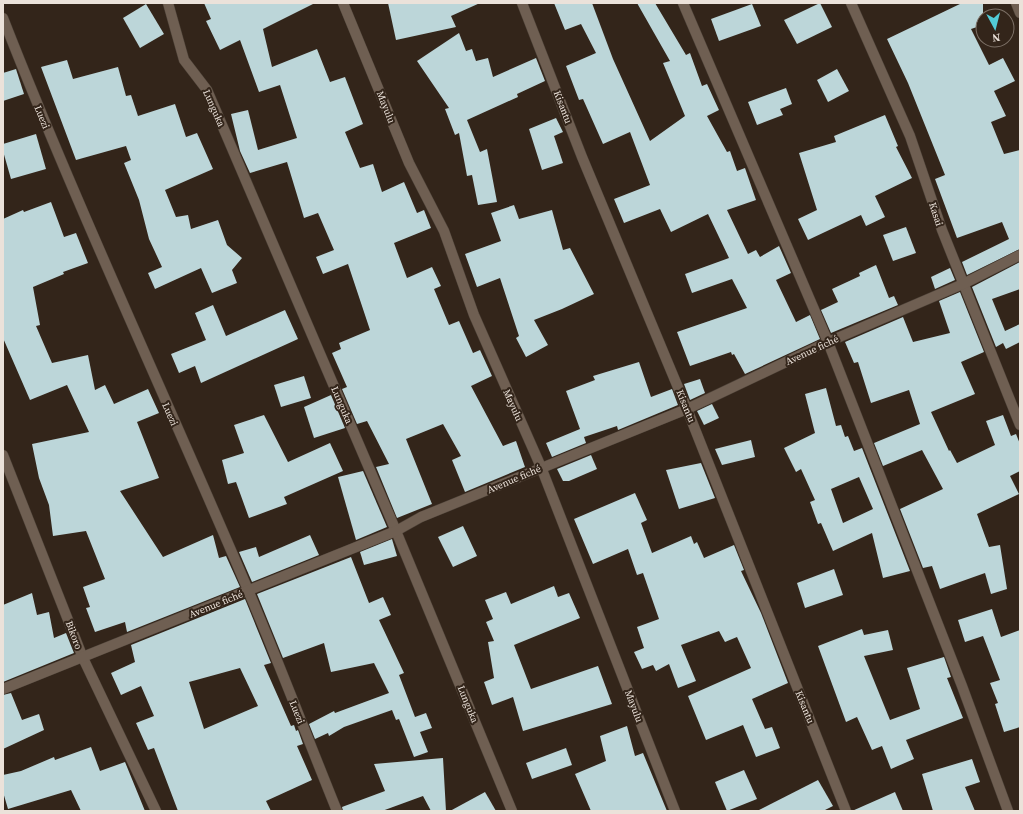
<svg xmlns="http://www.w3.org/2000/svg" width="1023" height="814" font-family="'Source Serif 4',serif">
<style>
.building{fill:#bcd6d9;fill-rule:evenodd}
.lines{fill:none;stroke-linecap:round;stroke-linejoin:round}
.minor-casing{stroke:#4c4137;stroke-width:11}
.minor{stroke:#6f5f52;stroke-width:10}
.labels{text-anchor:middle;dominant-baseline:central;stroke-width:4;stroke-linejoin:round;paint-order:stroke}
.street-label{font-size:10px;fill:#ebe2da;stroke:#33251a}
</style>
<rect width="100%" height="100%" fill="#33251a"/>
<!-- building -->
<g class="building">
<path d="M204,3H315L263,29L272,67L317,49L330,82L345,77L363,124L345,132L360,168L373,164L382,192L404,182L417,213L424,210L431,228L394,243L407,278L432,267L441,286L434,289L449,325L459,321L473,353L480,350L492,376L471,386L503,446L516,441L525,467L465,492L452,460L461,456L443,424L406,439L432,504L397,518L376,467L389,464L367,421L357,424L342,389L347,387L332,353L341,349L339,343L370,330L348,264L323,274L316,257L334,250L318,213L304,218L287,162L250,173L240,151L231,114L248,110L258,150L297,138L280,85L259,92L240,40L220,50L206,21L211,19Z"/>
<path d="M388,3H480L451,16L456,27L396,40Z"/>
<path d="M554,3H592L613,59L650,141L685,116L663,63L670,61L637,3H655L686,55L690,53L702,86L707,84L719,110L707,116L727,152L730,151L737,171L745,168L756,200L727,210L748,254L756,250L760,257L779,246L791,273L776,280L796,322L810,315L820,339L745,374L734,354L732,355L731,352L690,366L677,332L747,308L732,279L692,293L685,274L729,258L708,214L671,232L660,209L624,223L614,199L650,185L630,132L603,144L583,99L579,100L566,66L596,53L581,24L565,30Z"/>
<path d="M820,3L832,27L797,44L784,20Z"/>
<path d="M962,3H983V25L971,29L989,65L1003,58L1015,81L994,91L1006,116L991,122L1004,154L1020,150V249L967,275L962,262L1009,239L1002,222L957,238L935,179L945,175L908,83L887,39Z"/>
<path d="M146,4L164,34L140,48L123,18Z"/>
<path d="M752,4L761,26L719,41L711,19Z"/>
<path d="M459,33L466,51L472,49L476,61L488,58L493,77L536,58L545,81L517,94L518,97L467,120L480,152L487,149L497,202L478,205L472,175L467,176L459,133L455,135L445,109L449,108L417,61Z"/>
<path d="M67,60L73,79L118,67L126,96L131,95L138,116L175,104L186,137L197,133L213,169L165,190L176,217L188,215L191,229L218,220L227,245L242,258L232,270L237,283L212,293L201,268L155,289L148,273L162,267L149,239L139,200L124,163L131,160L126,146L76,160L41,67Z"/>
<path d="M16,69L24,94L3,101V73Z"/>
<path d="M837,69L849,91L828,102L817,80Z"/>
<path d="M786,88L792,104L780,109L783,115L757,125L748,102Z"/>
<path d="M885,115L898,146L896,147L912,178L875,196L885,217L866,226L861,215L808,240L798,219L817,210L799,153L836,142L834,136Z"/>
<path d="M556,118L563,132L554,136L563,163L542,170L529,129Z"/>
<path d="M36,134L46,169L11,179L3,151V144Z"/>
<path d="M51,202L64,237L76,233L88,263L63,272L64,274L33,287L40,325L36,326L52,363L88,355L95,390L105,385L114,404L148,389L159,413L137,422L159,478L120,491L163,557L213,535L219,558L226,556L240,587L127,632L125,622L95,632L86,608L90,607L83,587L105,579L86,531L53,536L49,505L39,478L32,444L89,432L67,385L30,400L3,338V219L23,210L24,212Z"/>
<path d="M514,205L519,219L552,210L563,250L570,248L594,294L562,309L534,320L548,345L526,357L516,338L519,336L500,278L477,287L465,254L501,241L491,213Z"/>
<path d="M906,227L916,253L893,261L883,235Z"/>
<path d="M1020,262V289L992,299L1005,331L1020,324V342L1006,349L1003,343L996,347L972,287Z"/>
<path d="M876,265L889,298L894,296L898,305L831,333L821,310L838,302L832,289L860,276L859,273Z"/>
<path d="M950,268L955,280L935,289L931,277Z"/>
<path d="M960,292L984,352L961,362L975,394L931,412L949,451L950,450L957,463L995,445L986,421L1003,415L1011,436L1016,434L1020,444V471L1010,476L1019,494L977,514L989,547L1000,545L1007,589L991,594L985,573L940,589L932,566L923,568L900,509L943,489L922,450L883,466L874,443L920,424L909,390L871,403L858,362L854,363L845,342L903,317L913,342L950,333L939,301Z"/>
<path d="M213,305L226,336L285,310L298,339L201,383L195,366L179,373L171,354L206,340L195,313Z"/>
<path d="M639,362L651,397L672,389L678,405L618,430L617,426L584,437L586,443L552,457L546,443L580,429L566,391L595,380L593,376Z"/>
<path d="M304,376L311,398L281,407L274,385Z"/>
<path d="M700,379L705,393L690,400L684,384Z"/>
<path d="M826,388L836,426L841,425L845,437L848,436L854,451L862,448L910,571L883,578L872,533L833,551L821,523L818,524L810,502L815,500L801,469L796,472L784,448L815,433L805,394ZM859,477L873,509L843,523L831,489Z"/>
<path d="M331,395L345,428L314,438L304,407Z"/>
<path d="M712,404L719,418L704,425L697,411Z"/>
<path d="M264,415L288,462L330,443L343,471L284,497L287,504L249,518L236,482L228,484L222,460L244,453L234,425Z"/>
<path d="M751,440L755,457L722,465L715,449Z"/>
<path d="M591,455L597,469L569,481H563L557,469Z"/>
<path d="M701,463L715,498L679,509L666,470Z"/>
<path d="M363,471L387,527L356,540L338,477Z"/>
<path d="M635,493L647,520L641,523L652,553L691,536L694,544L697,542L704,558L734,545L744,570L741,571L761,613L788,683L752,699L765,729L772,727L780,748L756,757L743,725L706,740L688,696L751,668L737,637L725,642L719,631L681,645L696,681L678,688L669,664L656,671L653,665L642,669L634,652L644,648L637,627L659,619L643,573L637,575L628,549L593,564L574,519Z"/>
<path d="M463,526L477,556L453,567L438,537Z"/>
<path d="M310,535L319,555L252,582L239,552L256,547L259,557Z"/>
<path d="M392,539L397,556L364,565L360,552Z"/>
<path d="M351,557L369,603L383,597L391,615L379,620L404,673L399,675L415,717L426,713L432,728L420,732L428,752L414,757L399,719L396,720L392,710L344,727L329,736L328,733L315,739L309,724L334,711L335,713L389,693L374,663L331,672L324,643L283,658L257,594Z"/>
<path d="M834,569L843,595L805,608L797,583Z"/>
<path d="M554,586L558,597L569,593L580,618L514,645L531,689L598,666L612,704L523,731L513,697L492,705L484,682L494,678L488,642L494,641L486,622L493,619L485,600L506,592L511,604Z"/>
<path d="M32,593L37,615L49,612L54,638L66,633L74,653L3,682V605Z"/>
<path d="M245,599L271,663L264,665L291,726L294,725L296,731L298,730L303,744L297,746L312,780L266,801L271,811H178L154,748L148,750L136,723L154,716L141,686L121,695L111,673L135,662L131,645ZM240,668L258,706L204,729L189,682Z"/>
<path d="M992,609L1001,637L1020,630V727L1004,732L995,704L998,703L990,683L1000,680L983,636L965,642L958,620Z"/>
<path d="M862,629L864,635L888,630L893,650L864,656L890,720L920,709L907,668L944,657L951,677L947,678L963,718L906,740L914,759L891,769L882,746L872,750L857,717L846,722L818,646Z"/>
<path d="M11,693L22,720L39,714L44,730L3,749V695Z"/>
<path d="M627,726L635,756L643,753L667,811H591L575,774L606,761L600,736Z"/>
<path d="M91,747L100,771L125,762L145,811H81L71,790L8,809L3,792V775L21,771L54,757L55,760Z"/>
<path d="M566,748L572,765L532,779L526,763Z"/>
<path d="M443,758L446,811H431L423,796L382,811H343L342,807L385,791L374,764Z"/>
<path d="M972,759L980,782L965,787L975,811H933L922,774Z"/>
<path d="M744,770L757,799L727,811L715,782Z"/>
<path d="M818,780L833,806L823,811H757Z"/>
<path d="M485,792L496,811H450Z"/>
<path d="M895,792L903,811H852Z"/>
</g>
<g class="lines">
<defs>
<g id="minor">
<path d="M168,3L184,60L207,90L396,531L512,811"/>
<path d="M343,3L409,163L444,231L474,315L541,467L675,811"/>
<path d="M522,3L582,157L687,409L846,811"/>
<path d="M683,3L828,342L962,686L1008,811"/>
<path d="M851,3L910,136L942,230L1020,425"/>
<path d="M1016,3L1020,13"/>
<path d="M3,18C79,212 167,399 248,590C279,663 307,737 337,811"/>
<path d="M3,455L83,658L156,811"/>
<path d="M3,689L396,531L421,517L687,409L828,342L963,284L1020,255"/>
</g>
</defs>
<!-- minor casing -->
<use href="#minor" class="minor-casing"/>
<!-- minor -->
<use href="#minor" class="minor"/>
</g>
<g class="labels">
<!-- street labels -->
<g class="street-label">
<text transform="translate(386 107) rotate(68)">Mayulu</text>
<text transform="translate(563 107) rotate(69)">Kisantu</text>
<text transform="translate(214 108) rotate(66)">Lunguka</text>
<text transform="translate(42 117) rotate(68)">Luezi</text>
<text transform="translate(936 214) rotate(72)">Kasai</text>
<text transform="translate(812 350) rotate(-25)">Avenue fiché</text>
<text transform="translate(342 405) rotate(67)">Lunguka</text>
<text transform="translate(513 405) rotate(66)">Mayulu</text>
<text transform="translate(686 406) rotate(68)">Kisantu</text>
<text transform="translate(170 414) rotate(66)">Luezi</text>
<text transform="translate(514 479) rotate(-23)">Avenue fiché</text>
<text transform="translate(216 604) rotate(-22)">Avenue fiché</text>
<text transform="translate(74 635) rotate(69)">Bikoro</text>
<text transform="translate(468 704) rotate(68)">Lunguka</text>
<text transform="translate(634 706) rotate(69)">Mayulu</text>
<text transform="translate(805 707) rotate(68)">Kisantu</text>
<text transform="translate(297 712) rotate(68)">Luezi</text>
</g>
</g>
<!-- border -->
<rect width="1023" height="814" fill="none" stroke="#ebe2da" stroke-width="8"/>
<!-- north arrow -->
<g transform="translate(995 28) rotate(173)"><circle r="19" fill="#33251a" stroke="#7d7167"/>
<path d="M0-3L7 15L0 10L-7 15Z" fill="#52cbd7"/>
<text y="-6" font-size="11" font-weight="bold" text-anchor="middle" fill="#ebe2da">N</text>
</g>
</svg>
